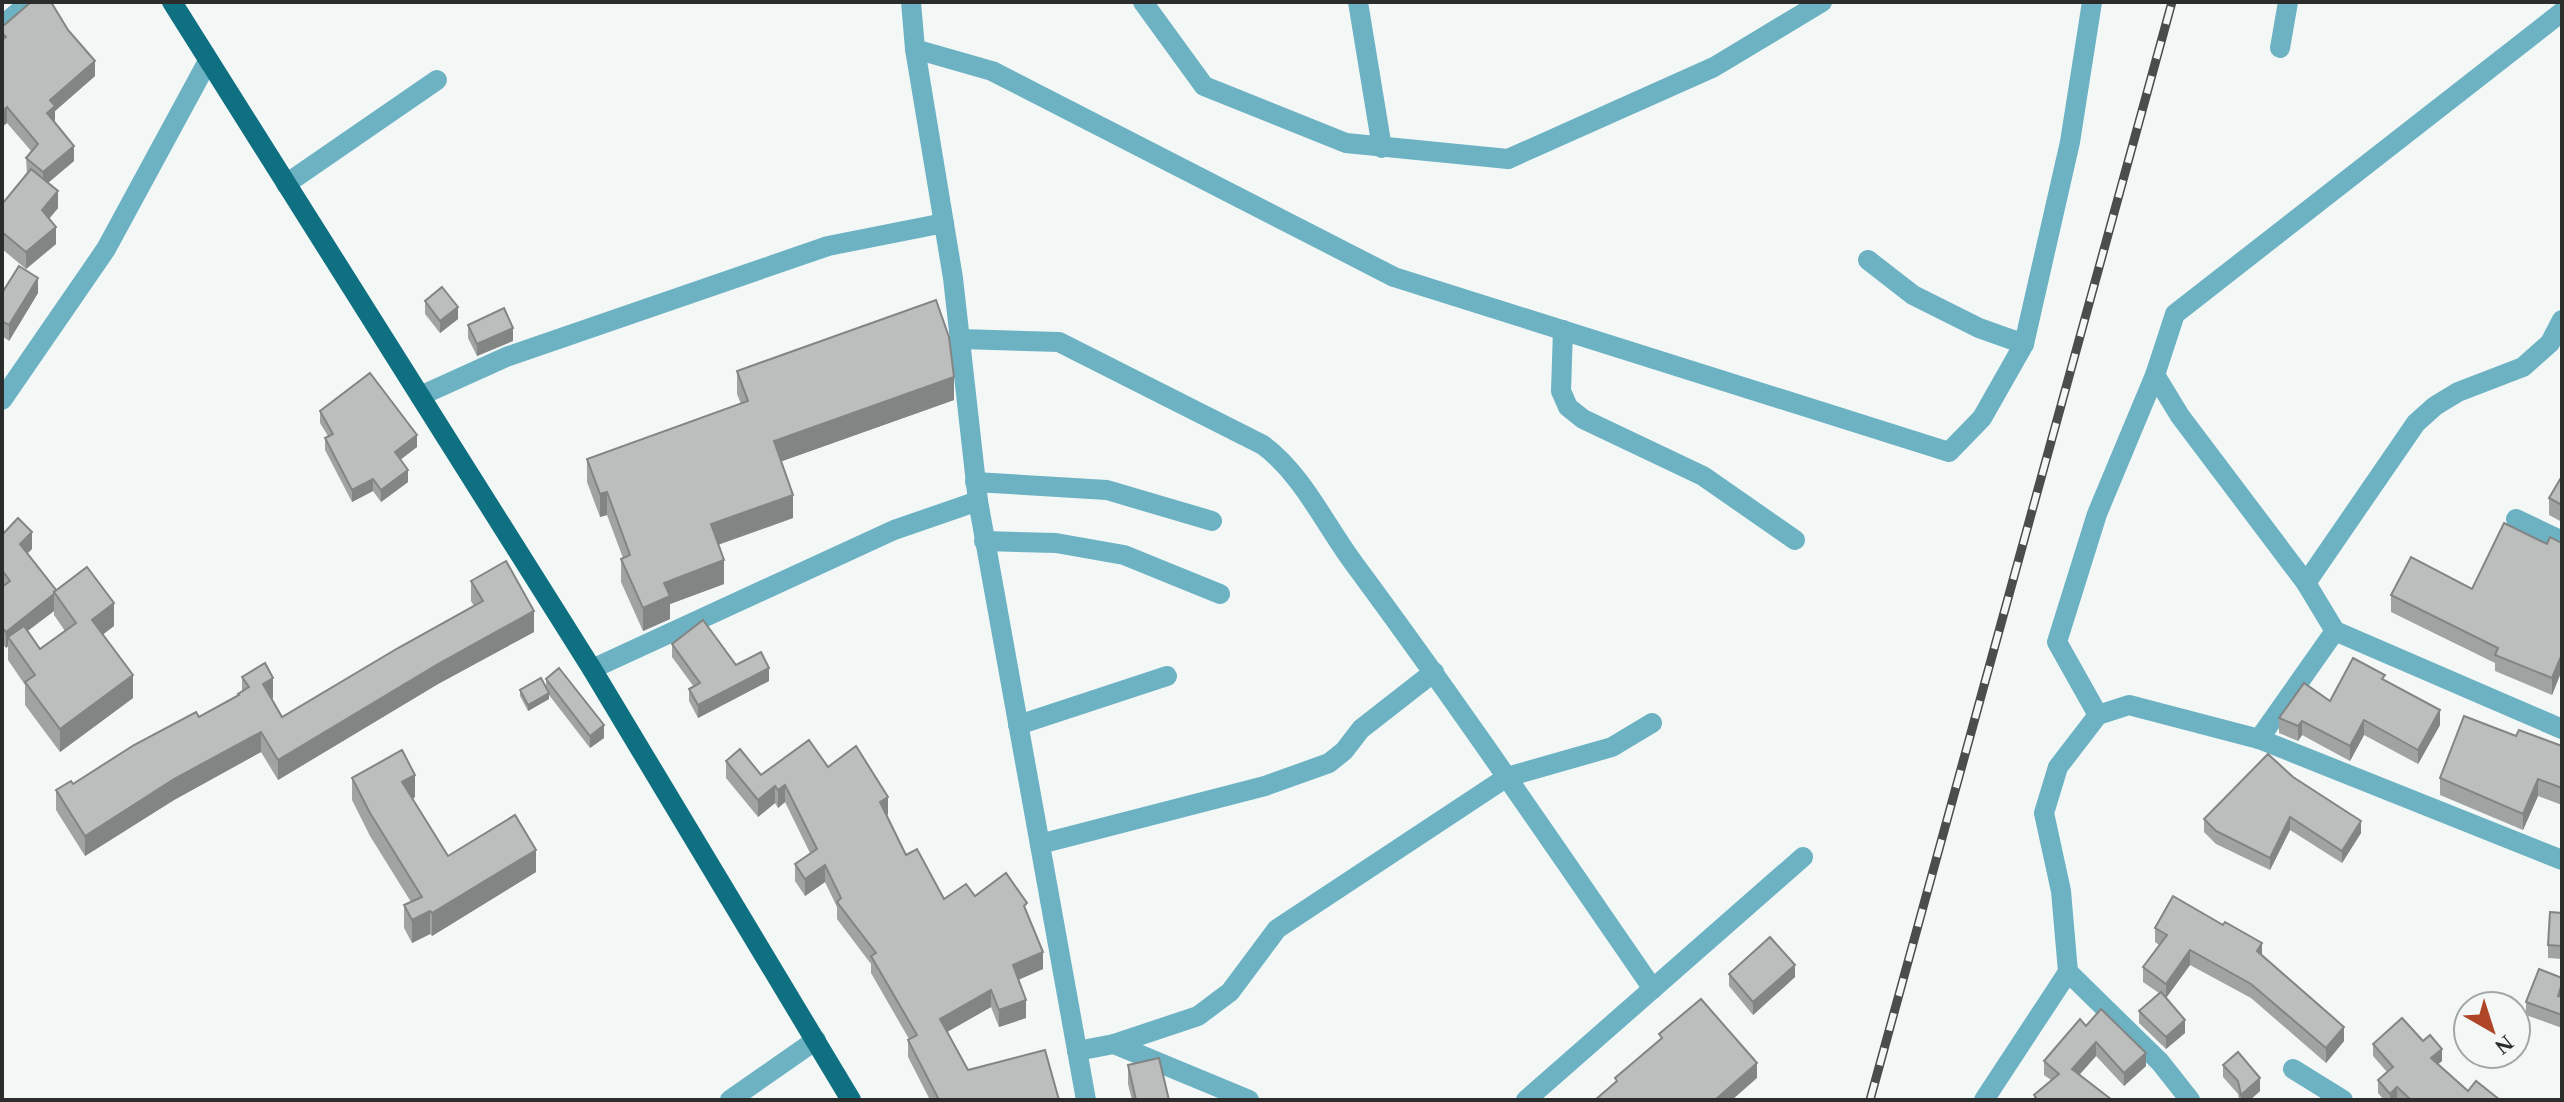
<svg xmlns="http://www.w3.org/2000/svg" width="2564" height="1102" font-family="'Times New Roman',serif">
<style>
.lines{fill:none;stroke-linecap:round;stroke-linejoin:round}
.minor{stroke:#6cb2c3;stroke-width:20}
.major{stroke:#0f7081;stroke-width:20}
.rail-casing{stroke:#4b4d4d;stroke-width:9}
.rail{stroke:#f3f8f7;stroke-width:6;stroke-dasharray:18;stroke-linecap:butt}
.wall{fill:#a1a3a2;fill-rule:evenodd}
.shaded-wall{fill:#838584}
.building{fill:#bbbebc;stroke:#838584;stroke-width:2}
</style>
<rect width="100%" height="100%" fill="#f3f8f7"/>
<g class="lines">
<!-- minor -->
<g class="minor">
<path d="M911,2L915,49L953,278L978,501L1086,1100"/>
<path d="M1143,2L1204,86L1346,143L1508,159L1714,67L1822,2"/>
<path d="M1358,2L1382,148"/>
<path d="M2,26L30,2"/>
<path d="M2280,48L2288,2"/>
<path d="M915,49L992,71L1394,277L1949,452L1982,418L2024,344L2070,142L2092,2"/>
<path d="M286,184L437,80"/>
<path d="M1868,260L1913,295L1979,328L2024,344"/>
<path d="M1563,330L1561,391L1568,407L1583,419L1703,476L1795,540"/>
<path d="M960,339L1059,342L1263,445C1303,475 1325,525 1355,565C1458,704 1555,847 1653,989"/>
<path d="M2155,375L2180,416L2306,583L2335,631L2562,729"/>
<path d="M420,396L506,357L828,246L944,223"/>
<path d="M2,400L106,249L208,61"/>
<path d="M975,482L1107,490L1212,521"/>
<path d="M2516,519L2562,541"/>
<path d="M984,541L1056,543L1124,555L1220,594"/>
<path d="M2306,583L2416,423L2435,406L2458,392L2523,367L2550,343L2562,320"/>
<path d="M592,669L894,530L978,501"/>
<path d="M2098,715L2057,642L2097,514L2155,375L2175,314L2562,12"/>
<path d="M1018,725L1167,676"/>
<path d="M2259,739L2335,631"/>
<path d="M1040,844L1265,786L1329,763L1344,751L1361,729L1434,672"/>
<path d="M2068,972L2061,891L2044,813L2058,767L2098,715L2129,705L2259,739L2562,860"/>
<path d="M1114,1044L1249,1100"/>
<path d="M1077,1051L1114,1044L1198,1016L1230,992L1277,929L1507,777L1612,747L1652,723"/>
<path d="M2293,1069L2343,1100"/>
<path d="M730,1100L816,1040"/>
<path d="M1526,1100L1803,857"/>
<path d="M1984,1100L2068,972L2160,1062L2190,1100"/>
</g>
<!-- major -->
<path class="major" d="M172,2L592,669L851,1100"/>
<defs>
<path id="rail" d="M1870,1100L2172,2"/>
</defs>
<!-- rail casing -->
<use href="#rail" class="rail-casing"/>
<!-- rail -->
<use href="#rail" class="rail"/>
</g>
<!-- wall -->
<g class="wall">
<path d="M2,27L95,76L55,111V122L74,161L48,183L58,208L49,219L56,244L26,269L2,249V204L27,174L26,158L32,152L7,123L2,127Z"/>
<path d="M2,293H38L9,341L2,336Z"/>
<path d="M425,301L458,319L440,333L425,314Z"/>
<path d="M468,325L513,341L477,356L468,338Z"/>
<path d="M737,371L954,400L782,461L793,518L718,545L724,584L670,604V619L643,631L621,582V559L623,558L607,515L600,517L587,482V459L741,404L737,394Z"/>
<path d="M320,411L417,447L400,459L408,482L381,502L373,491L352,502L325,450V438L328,436L320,423Z"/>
<path d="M2562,476V522L2549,515V498Z"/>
<path d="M2,535L32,549L27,553L56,590L114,626L103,634L133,698L60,752L25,705V685L8,660V646L6,648L2,643ZM54,611V615L65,631L40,649L27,631Z"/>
<path d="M2562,543V670L2552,695L2495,671V663L2391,612V595L2472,589L2547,544Z"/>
<path d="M471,581L534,632L438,684L278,780L261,752L174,800L85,856L56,810V790L73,784L238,696V694L242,691V677L273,698L272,699L282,717L474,606L471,601Z"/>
<path d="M672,644L736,665L769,681L698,718L689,701V689L694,687L672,657Z"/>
<path d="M546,679L604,738L590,748L549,695V699L528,711L520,696V690L546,687Z"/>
<path d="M2385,681L2440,725L2418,764L2364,735L2350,761L2302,735L2298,741L2279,733V718Z"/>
<path d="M2516,736L2562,746V805L2538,796L2523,830L2440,795V778Z"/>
<path d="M726,761L761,775L828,767L888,814L887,815L906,855L944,899L975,896L1027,914L1043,969L1018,980L1026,1018L999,1027L991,1007L947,1032L968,1070L1059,1100H930L908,1057V1040L909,1039L871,973V964L837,919V907L825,882L805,896L795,881V864L810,853L785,802L778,808L775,803L758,817L726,778Z"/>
<path d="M2293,777L2361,833L2342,863L2290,830L2270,870L2216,844L2204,832V819Z"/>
<path d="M352,778L415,797L413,799L448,856L536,872L432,936L430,934L412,943L404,928V905L411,902L370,836L352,800Z"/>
<path d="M2562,823V846L2560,845V829Z"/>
<path d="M2562,913V959L2548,958V945Z"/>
<path d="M2155,928L2262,956L2344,1041L2326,1063L2251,998L2190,965L2166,998L2185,1033L2166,1049L2139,1023V1011L2159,993L2143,982V967L2159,945L2155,942Z"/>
<path d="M1729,974L1795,977L1753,1015L1729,986Z"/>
<path d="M2562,997V1028L2526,1015V1002Z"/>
<path d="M2086,1026L2146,1066L2124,1086L2096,1056L2079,1075L2112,1100H2034V1095L2051,1080L2044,1075V1061Z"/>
<path d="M2373,1044L2442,1061L2438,1064L2468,1091L2500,1100H2384L2378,1093V1080L2387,1072L2373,1056Z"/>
<path d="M1128,1065L1169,1100H1132L1128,1084Z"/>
<path d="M2223,1065L2260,1091L2250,1100H2239L2238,1094L2223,1077Z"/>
</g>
<!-- shaded-wall -->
<g class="shaded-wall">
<path d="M95,61V76L55,111V122L47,129V113L50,100Z"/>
<path d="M7,107V123L2,127V112Z"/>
<path d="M74,146V161L43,187V172Z"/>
<path d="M58,191V208L42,227V210Z"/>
<path d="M56,227V244L26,269V252Z"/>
<path d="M38,278V293L9,341V325Z"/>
<path d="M458,307V319L440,333V321Z"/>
<path d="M513,328V341L477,356V344Z"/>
<path d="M954,377V400L774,464V441Z"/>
<path d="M417,435V447L395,464V452Z"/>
<path d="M408,470V482L381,502V490Z"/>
<path d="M373,479V491L352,502V490Z"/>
<path d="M607,492V515L600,517V494Z"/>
<path d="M793,495V518L711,547V524Z"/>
<path d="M32,532V549L20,561V544Z"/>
<path d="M724,560V584L670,604V619L643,631V608L664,583Z"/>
<path d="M54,594V611L12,643L8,637V646L6,648V632Z"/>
<path d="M114,603V626L92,643V620Z"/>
<path d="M534,611V632L438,684L278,780V760L438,664Z"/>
<path d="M2562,654V670L2552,695V678Z"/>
<path d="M769,668V681L698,718V705Z"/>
<path d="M133,675V698L60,752V729Z"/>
<path d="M273,678V698L263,705V684Z"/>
<path d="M549,693V699L528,711V705Z"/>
<path d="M2440,710V725L2418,764V750Z"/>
<path d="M2364,720V735L2350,761V746Z"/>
<path d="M2302,721V735L2298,741V726Z"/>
<path d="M604,725V738L590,748V736Z"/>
<path d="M261,732V752L174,800L85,856V836L174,779Z"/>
<path d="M415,775V797L402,805V782Z"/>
<path d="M2538,779V796L2523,830V814Z"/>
<path d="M785,785V802L778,808V790Z"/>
<path d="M775,786V803L758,817V800Z"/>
<path d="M888,797V814L880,819V802Z"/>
<path d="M2290,817V830L2270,870V858Z"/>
<path d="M2361,821V833L2342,863V851Z"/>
<path d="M536,850V872L432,936V913Z"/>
<path d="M825,865V882L805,896V879Z"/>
<path d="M430,911V934L412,943V920Z"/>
<path d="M2262,943V957L2257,951Z"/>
<path d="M2190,950V965L2166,998V984Z"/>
<path d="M1043,952V969L1013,982V965Z"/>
<path d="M1795,965V977L1753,1015V1002Z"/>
<path d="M2562,983V996L2558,1008V996Z"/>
<path d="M991,990V1007L940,1036V1019Z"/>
<path d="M1026,1000V1018L999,1027V1010Z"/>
<path d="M2185,1020V1033L2166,1049V1037Z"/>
<path d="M2344,1027V1041L2326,1063V1048Z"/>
<path d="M2096,1042V1056L2072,1083V1069Z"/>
<path d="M2442,1049V1061L2431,1070V1058Z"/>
<path d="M2146,1053V1066L2124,1086V1073Z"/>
<path d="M1757,1063V1078L1732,1100H1715Z"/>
<path d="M2260,1078V1091L2250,1100H2241V1095Z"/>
<path d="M2397,1087V1100H2390V1094Z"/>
</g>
<!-- building -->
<g class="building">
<path d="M31,2H51L68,30L95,61L50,100L55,106L47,113L74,146L43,172L26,158L38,144L7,107L2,112V40L6,37L2,33V27Z"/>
<path d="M31,169L58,191L42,210L56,227L26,252L2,232V204Z"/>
<path d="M19,266L38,278L9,325L2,321V293Z"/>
<path d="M442,287L458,307L440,321L425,301Z"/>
<path d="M936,300L949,337L954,377L774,441L793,495L711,524L724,560L664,583L670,596L643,608L621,559L630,555L607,492L600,494L587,459L748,401L737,371Z"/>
<path d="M504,308L513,328L477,344L468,325Z"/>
<path d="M370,373L417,435L395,452L408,470L381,490L373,479L352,490L325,438L333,434L320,411Z"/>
<path d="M2562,476V505L2549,498Z"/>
<path d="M18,518L32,532L20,544L56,590L54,592V594L6,632L2,627V587L10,581L2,570V535Z"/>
<path d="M2504,523L2547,544L2550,537L2562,543V654L2552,678L2495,655L2498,648L2391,595L2411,557L2472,589Z"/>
<path d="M506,561L534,611L438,664L278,760L261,732L174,779L85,836L56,790L71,781L73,784L134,745L196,712L199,717L239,695L238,694L249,687L242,677L265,663L273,678L263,684L282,717L398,648L483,601L471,581Z"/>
<path d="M87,567L114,603L92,620L133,675L60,729L25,682L35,675L8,637L24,626L40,649L76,623L54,592Z"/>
<path d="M703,620L736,665L761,652L769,668L698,705L689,689L700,683L672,644Z"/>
<path d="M2353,658L2385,675L2382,679L2440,710L2418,750L2364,720L2350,746L2302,721L2298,726L2279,718L2304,683L2330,701Z"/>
<path d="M559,668L604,725L590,736L546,679Z"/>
<path d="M541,678L549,693L528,705L520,690Z"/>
<path d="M2464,716L2516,736L2519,730L2562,746V788L2538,779L2523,814L2440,778Z"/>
<path d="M809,740L828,767L856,746L888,797L880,802L906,855L917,849L944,899L966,884L975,896L1006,873L1027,903L1024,906L1043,952L1013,965L1026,1000L999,1010L991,990L940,1019L968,1070L1045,1050L1059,1100H939L908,1040L917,1035L871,956L876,953L837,902L841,898L825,865L805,879L795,864L817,849L785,785L778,790L775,786L758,800L726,761L740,749L761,775Z"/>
<path d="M402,750L415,775L402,782L448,856L515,815L536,850L432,913L430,911L412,920L404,905L422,897L370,813L352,778Z"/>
<path d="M2268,754L2293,777L2361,821L2342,851L2290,817L2270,858L2216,831L2204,819Z"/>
<path d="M2173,896L2223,925L2225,922L2262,943L2257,951L2344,1027L2326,1048L2251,984L2190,950L2166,984L2143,967L2167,935L2155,928Z"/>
<path d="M2550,912L2562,913V946L2548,945Z"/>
<path d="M1770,937L1795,965L1753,1002L1729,974Z"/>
<path d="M2539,969L2562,978V983L2558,996L2562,997V1015L2526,1002Z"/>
<path d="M2161,992L2185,1020L2166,1037L2139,1011Z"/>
<path d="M1701,999L1757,1063L1715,1100H1595L1617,1081L1615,1078L1662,1038L1659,1034Z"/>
<path d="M2101,1009L2146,1053L2124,1073L2096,1042L2072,1069L2112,1100H2038L2034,1095L2059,1074L2044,1061L2080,1019L2086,1026Z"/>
<path d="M2402,1018L2423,1041L2430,1035L2442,1049L2431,1058L2468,1091L2476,1081L2500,1100H2411L2397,1087L2390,1094L2378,1080L2393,1067L2373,1044Z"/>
<path d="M2238,1052L2260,1078L2241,1095L2238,1081L2223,1065Z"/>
<path d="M1159,1058L1169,1100H1136L1128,1065Z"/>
</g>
<!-- border -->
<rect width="2564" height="1102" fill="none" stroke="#2b2d2d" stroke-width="8"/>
<!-- north arrow -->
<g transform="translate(2492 1030) rotate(141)"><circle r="38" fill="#f3f8f7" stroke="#a3a7a6" stroke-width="2"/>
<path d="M0-6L14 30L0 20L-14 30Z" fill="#ae4627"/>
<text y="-12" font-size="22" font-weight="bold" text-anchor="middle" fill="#2b2d2d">N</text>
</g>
</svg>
